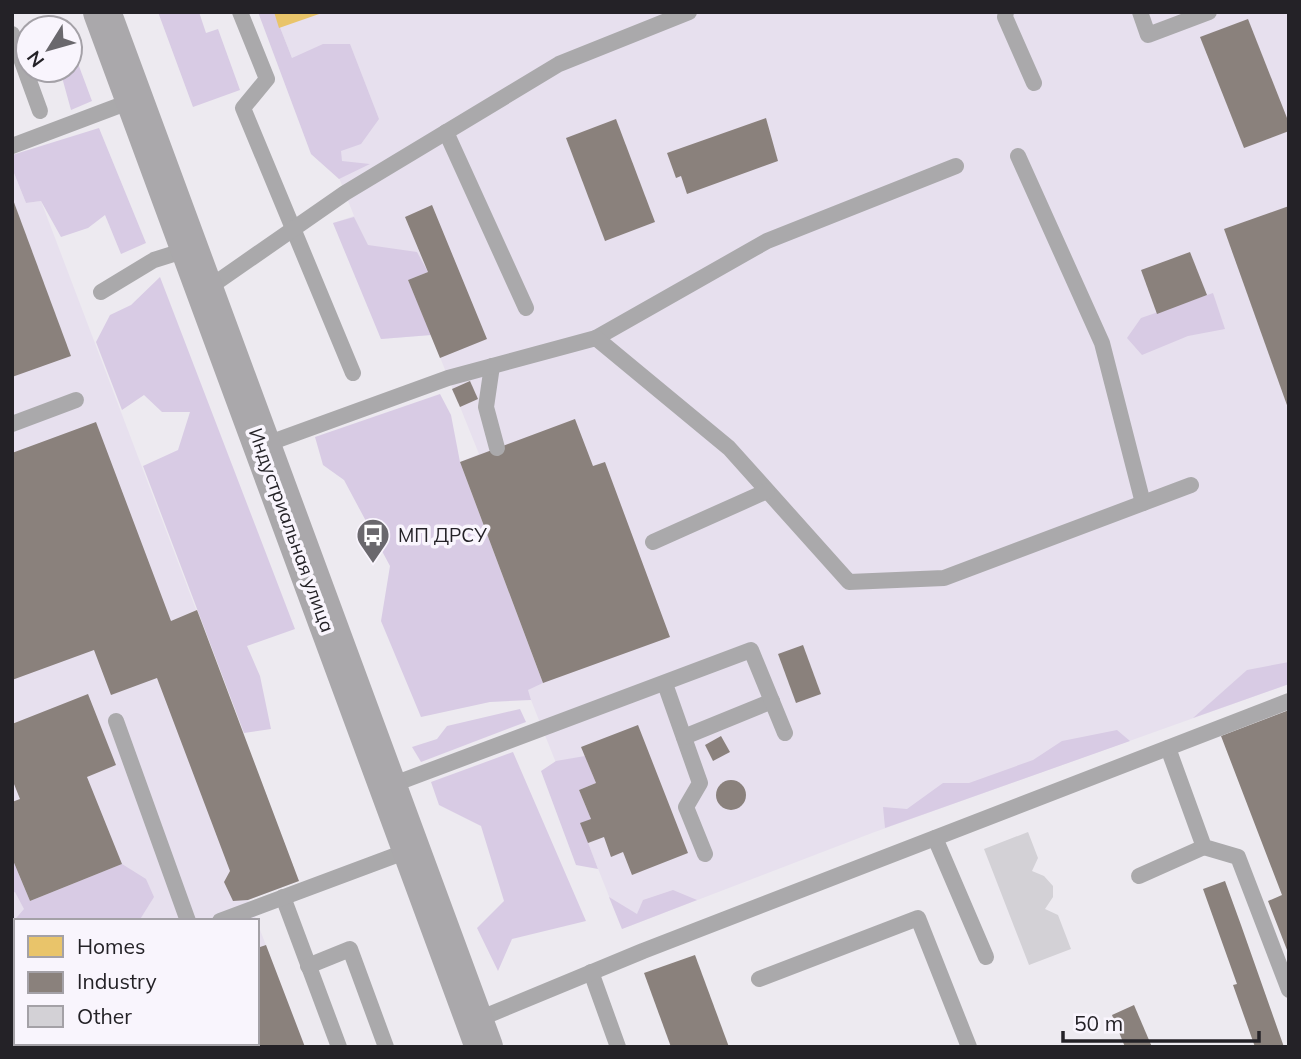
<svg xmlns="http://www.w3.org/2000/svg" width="1301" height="1059" font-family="Mulish,sans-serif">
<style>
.built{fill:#e7e0ee}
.green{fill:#d8cbe4}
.homes{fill:#e9c46a}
.industry{fill:#8a817c}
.building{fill:#d3d1d6}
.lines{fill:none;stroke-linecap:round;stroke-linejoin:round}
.lane{stroke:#aaa9ab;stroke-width:16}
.secondary{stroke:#aaa8ab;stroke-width:38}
.labels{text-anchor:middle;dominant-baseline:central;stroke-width:7;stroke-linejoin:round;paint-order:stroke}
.street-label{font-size:19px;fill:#242227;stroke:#f9f5fd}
.poi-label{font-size:19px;fill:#242227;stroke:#f9f5fd;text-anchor:start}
</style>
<rect width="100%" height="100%" fill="#edeaf0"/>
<!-- built -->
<g class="built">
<path d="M274,12H1289V684L872,833L622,929L527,690L543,683L460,462L479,454L431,335L381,339L333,223L354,216Z"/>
<path d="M12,168L26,203L41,201L299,881L248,900L257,921H16V1043H257V922L305,1047H12Z"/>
</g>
<!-- green -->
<g class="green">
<path d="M158,12H199L206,33L218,29L240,90L193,107Z"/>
<path d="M258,12H274L292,58L323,44H350L379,119L361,144L341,151L342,161L370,164L339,179L311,154Z"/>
<path d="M70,42L92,101L71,110L60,70H70Z"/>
<path d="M99,128L146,243L121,254L105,215L88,228L61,237L41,201L26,203L12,168V155Z"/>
<path d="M354,217L368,245L417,252L428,272L408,280L431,335L381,339L333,223Z"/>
<path d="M160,277L295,629L247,646L260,676L271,729L244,733L143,466L178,450L190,412H162L144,395L122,410L96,342L110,315L131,305Z"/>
<path d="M1213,293L1225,329L1188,336L1142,355L1127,338L1141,318Z"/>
<path d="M440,394L451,415L460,462L543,683L528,690L531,700L490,702L421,717L381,621L390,566L344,480L323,465L315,437Z"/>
<path d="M1289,662V684L1193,718L1247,670Z"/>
<path d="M520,709L526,722L421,762L412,747L437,739L447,726Z"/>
<path d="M1117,730L1130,741L885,828L883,807L907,809L943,783H969L1033,760L1062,741Z"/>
<path d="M513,752L586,921L512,939L498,971L477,928L504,901L481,826L439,805L431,782Z"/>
<path d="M585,756L596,783L579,790L591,819L581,824L598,869L576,865L541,771L556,761Z"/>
<path d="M12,858L30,901L122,864L146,879L154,897L139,921H16V937L12,936V923L24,909L15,892L12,893Z"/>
<path d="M673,890L697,900L622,929L609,897L637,914L643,900Z"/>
</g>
<!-- homes -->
<path class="homes" d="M274,12H322V13L279,28Z"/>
<!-- industry -->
<g class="industry">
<path d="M1248,19L1289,123V131L1244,148L1200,37Z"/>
<path d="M766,118L778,161L687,194L681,176L676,178L667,153Z"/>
<path d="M616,119L655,222L605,241L566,138Z"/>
<path d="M12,197L71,356L12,377Z"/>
<path d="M432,205L487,339L440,358L408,280L428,272L405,217Z"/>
<path d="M1289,206V408H1288L1224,229Z"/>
<path d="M1190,252L1207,295L1157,314L1141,270Z"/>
<path d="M470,381L478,399L460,407L452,389Z"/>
<path d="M575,419L593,466L605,462L670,637L543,683L460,462Z"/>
<path d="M96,422L171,621L197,610L299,881L248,900L233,901L224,882L230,871L157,678L111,695L94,650L12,680V453Z"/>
<path d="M803,645L821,694L796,703L778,654Z"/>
<path d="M88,694L116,765L87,777L122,864L30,901L12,858V802L20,799L12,779V724Z"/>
<path d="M1289,710V949L1287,950L1268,901L1282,895L1221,736Z"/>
<path d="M638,725L688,853L632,875L623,852L611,857L604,837L588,843L580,823L591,819L579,790L596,783L581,747Z"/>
<path d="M721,736L730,752L713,761L705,745Z"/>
<circle cx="731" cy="795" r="15"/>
<path d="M1225,881L1241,925L1284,1047H1255L1233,985L1237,984L1203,889Z"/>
<path d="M266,945L305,1047H12V1039L16,1038V1043H257V948Z"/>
<path d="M695,955L729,1047H671L644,973Z"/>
<path d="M1134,1005L1152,1047H1125L1112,1015Z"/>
</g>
<!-- building -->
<path class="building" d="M1028,832L1038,858L1032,871L1044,876L1053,886V897L1045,909L1058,915L1071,949L1029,965L984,849Z"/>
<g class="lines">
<!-- lane -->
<g class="lane">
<path d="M240,12L267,79L243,108L353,373"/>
<path d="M1006,12L1005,17L1034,83"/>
<path d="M1140,12L1148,35L1209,12"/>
<path d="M12,34L40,111"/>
<path d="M446,132L526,308"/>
<path d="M12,146L134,100"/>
<path d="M1018,156L1102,343L1143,503"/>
<path d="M204,291L345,193L559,64L689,12"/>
<path d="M101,292L154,260L189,249"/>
<path d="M596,338L767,241L956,166"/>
<path d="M492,366L486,407L497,448"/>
<path d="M12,424L76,400"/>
<path d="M261,446L448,378L596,338L729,448L849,582L944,578L1191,485"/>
<path d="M653,542L767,491"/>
<path d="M665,684L700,783L686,807L705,854"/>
<path d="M116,721L188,921"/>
<path d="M684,737L772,701"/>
<path d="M1168,748L1204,847L1238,857L1289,990"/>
<path d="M386,787L751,650L785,733"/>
<path d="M935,838L986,957"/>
<path d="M1139,876L1204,847"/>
<path d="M283,897L339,1047"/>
<path d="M220,921L410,850"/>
<path d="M308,966L350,949L386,1047"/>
<path d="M591,972L618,1047"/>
<path d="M759,979L918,918L969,1047"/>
<path d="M12,996L16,995"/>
<path d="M474,1021L643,951L1289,701"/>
</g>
<!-- secondary -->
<path class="secondary" d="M102,12L484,1047"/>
</g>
<!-- icons -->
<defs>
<symbol id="bus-pin" viewBox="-11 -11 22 30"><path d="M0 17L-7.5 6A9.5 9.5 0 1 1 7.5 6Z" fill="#6a686d" stroke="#f9f5fd"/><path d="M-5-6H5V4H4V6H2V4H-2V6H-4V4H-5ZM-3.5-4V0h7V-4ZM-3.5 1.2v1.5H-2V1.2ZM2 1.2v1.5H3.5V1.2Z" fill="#fff"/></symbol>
</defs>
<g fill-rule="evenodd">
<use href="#bus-pin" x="354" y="516" width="38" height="52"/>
</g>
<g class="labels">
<!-- street labels -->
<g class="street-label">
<text transform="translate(292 530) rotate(70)">Индустриальная улица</text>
</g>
<!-- poi labels -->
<g class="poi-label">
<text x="398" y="535">МП ДРСУ</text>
</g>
</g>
<!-- border -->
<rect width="1301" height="1059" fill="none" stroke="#242227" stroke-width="28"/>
<!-- legend -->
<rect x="14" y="919" width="245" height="126" fill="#f9f5fd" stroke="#a4a1a7" stroke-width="2"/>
<rect x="28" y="936" width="35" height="21" fill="#e9c46a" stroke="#a4a1a7" stroke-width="2"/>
<text x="77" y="954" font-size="21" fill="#242227">Homes</text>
<rect x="28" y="972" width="35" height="21" fill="#8a817c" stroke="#a4a1a7" stroke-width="2"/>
<text x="77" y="989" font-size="21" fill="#242227">Industry</text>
<rect x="28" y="1006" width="35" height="21" fill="#d3d1d6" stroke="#a4a1a7" stroke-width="2"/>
<text x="77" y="1024" font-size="21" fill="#242227">Other</text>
<!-- north arrow -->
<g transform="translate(49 49) rotate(233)"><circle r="33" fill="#f9f5fd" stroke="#a4a1a7" stroke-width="2"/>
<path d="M0-5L12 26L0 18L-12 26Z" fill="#6a686d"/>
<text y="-10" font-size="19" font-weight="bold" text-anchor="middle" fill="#242227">N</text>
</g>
<!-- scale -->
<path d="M1063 1031v10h196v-10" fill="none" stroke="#242227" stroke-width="3.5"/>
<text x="1074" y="1031" font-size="21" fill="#242227" stroke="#f9f5fd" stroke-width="5" paint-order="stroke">50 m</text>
</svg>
